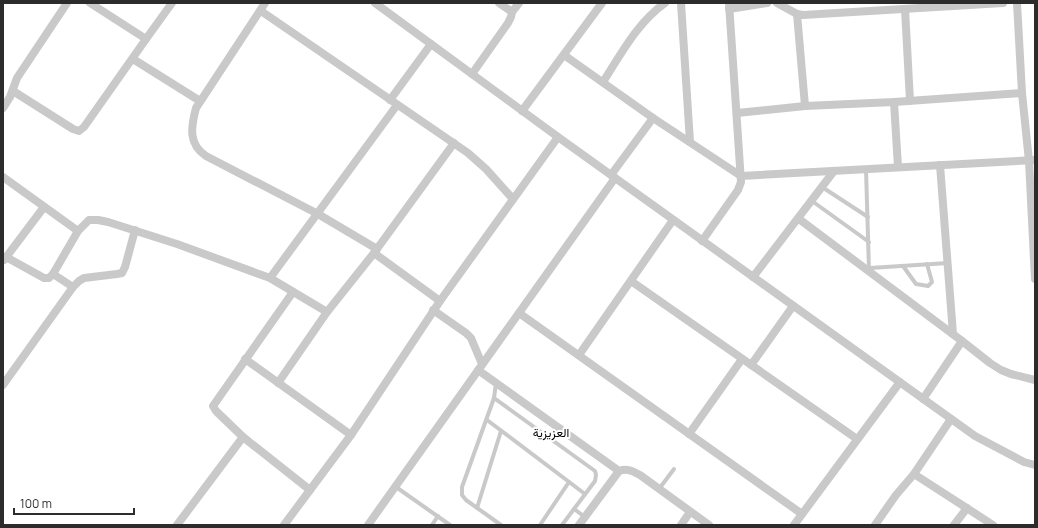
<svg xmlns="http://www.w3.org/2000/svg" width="1038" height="528" font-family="Manrope,Vazirmatn,sans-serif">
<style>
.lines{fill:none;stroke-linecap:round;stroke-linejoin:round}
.service{stroke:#c9c9c9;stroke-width:4}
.minor{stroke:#c9c9c9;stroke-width:8}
.labels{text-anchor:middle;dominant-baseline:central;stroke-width:4;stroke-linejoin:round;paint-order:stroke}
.neighbourhood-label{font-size:12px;fill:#000;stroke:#fff}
</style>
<rect width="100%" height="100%" fill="#fff"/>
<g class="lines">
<!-- service -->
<g class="service">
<path d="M866,169L869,271"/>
<path d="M822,187L868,217"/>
<path d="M812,201L869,242"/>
<path d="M903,266L916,284L928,286L932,282L927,264"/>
<path d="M870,268L948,263"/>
<path d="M496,383L494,398L462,487V495L466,500L501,525"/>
<path d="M494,398L595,471L596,475L595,481L562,525"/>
<path d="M487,420L585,494"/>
<path d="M551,438L558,428"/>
<path d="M396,487L450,525"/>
<path d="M659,489L674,469"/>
<path d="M477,508L501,431"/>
<path d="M574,509L585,517"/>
<path d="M432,525L438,516"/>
<path d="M540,525L569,482"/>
</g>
<!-- minor -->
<g class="minor">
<path d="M265,3L196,108C191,127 188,144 206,156L318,214L377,249"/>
<path d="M375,3L558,137L975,436L1024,462L1035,465"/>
<path d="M499,3L512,12L519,3"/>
<path d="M681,3L690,142"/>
<path d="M777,3L797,14L803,15L1003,3"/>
<path d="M1017,3L1022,93L1029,161L1035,279"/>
<path d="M729,9L767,3"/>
<path d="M905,9L910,101"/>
<path d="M261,11L468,153L486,169L513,199"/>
<path d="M797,14L805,106"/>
<path d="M146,39L172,3"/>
<path d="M564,55L653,118L741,176L1035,160"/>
<path d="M133,59L200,101"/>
<path d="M472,74L508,23L511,17L512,12"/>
<path d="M603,82C621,54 637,23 665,3"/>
<path d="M13,91L73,129L79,131L84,127L146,39L90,3"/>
<path d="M390,100L431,44"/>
<path d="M894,102L898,167"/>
<path d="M3,108L10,97L17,78L67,3"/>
<path d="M522,111L602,3"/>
<path d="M737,113L805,106L894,102L1022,93"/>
<path d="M940,165L953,334"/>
<path d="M611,175L653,118"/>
<path d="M3,177L78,231"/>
<path d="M799,219L962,341L990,363L1001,370L1011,374L1035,380"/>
<path d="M702,241L738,190L741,182L729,3"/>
<path d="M374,253L440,301"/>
<path d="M6,257L44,278H49L53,274L78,231L89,220H98L108,222L177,244L270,278L327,312"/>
<path d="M4,260L44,207"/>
<path d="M53,274L73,287"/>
<path d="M753,277L834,171"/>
<path d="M270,278L397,105"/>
<path d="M631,281L857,439"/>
<path d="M433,310L466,333L471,338L482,364"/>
<path d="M519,313L802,514"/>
<path d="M579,355L673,220"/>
<path d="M245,359L351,435"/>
<path d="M751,365L793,306"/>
<path d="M478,370L619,471"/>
<path d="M278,383L327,312L374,253L454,143"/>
<path d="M3,385L73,287L79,281L84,278L117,274L122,273L125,267L135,230"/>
<path d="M923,399L962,341"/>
<path d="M689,434L742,359"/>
<path d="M914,474L993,525"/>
<path d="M310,490L351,435L440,301L558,137"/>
<path d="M177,525L243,437"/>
<path d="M284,525L310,490L243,437L216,411L213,406L293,292"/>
<path d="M368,525L615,178"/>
<path d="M579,525L619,471C628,468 632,471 640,475L709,525"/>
<path d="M681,525L690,512"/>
<path d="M794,525L900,382"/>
<path d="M875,525L896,495L914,474L951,419"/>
<path d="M954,525L967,508"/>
</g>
</g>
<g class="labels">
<!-- neighbourhood labels -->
<g class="neighbourhood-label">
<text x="551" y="432">العزيزية</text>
</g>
</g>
<!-- border -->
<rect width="1038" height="528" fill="none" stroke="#2c2c2c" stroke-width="8"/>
<!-- scale -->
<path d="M14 508v6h120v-6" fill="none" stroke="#2c2c2c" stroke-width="2"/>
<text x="20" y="508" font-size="12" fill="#2c2c2c" stroke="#ffffff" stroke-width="3" paint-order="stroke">100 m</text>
</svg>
